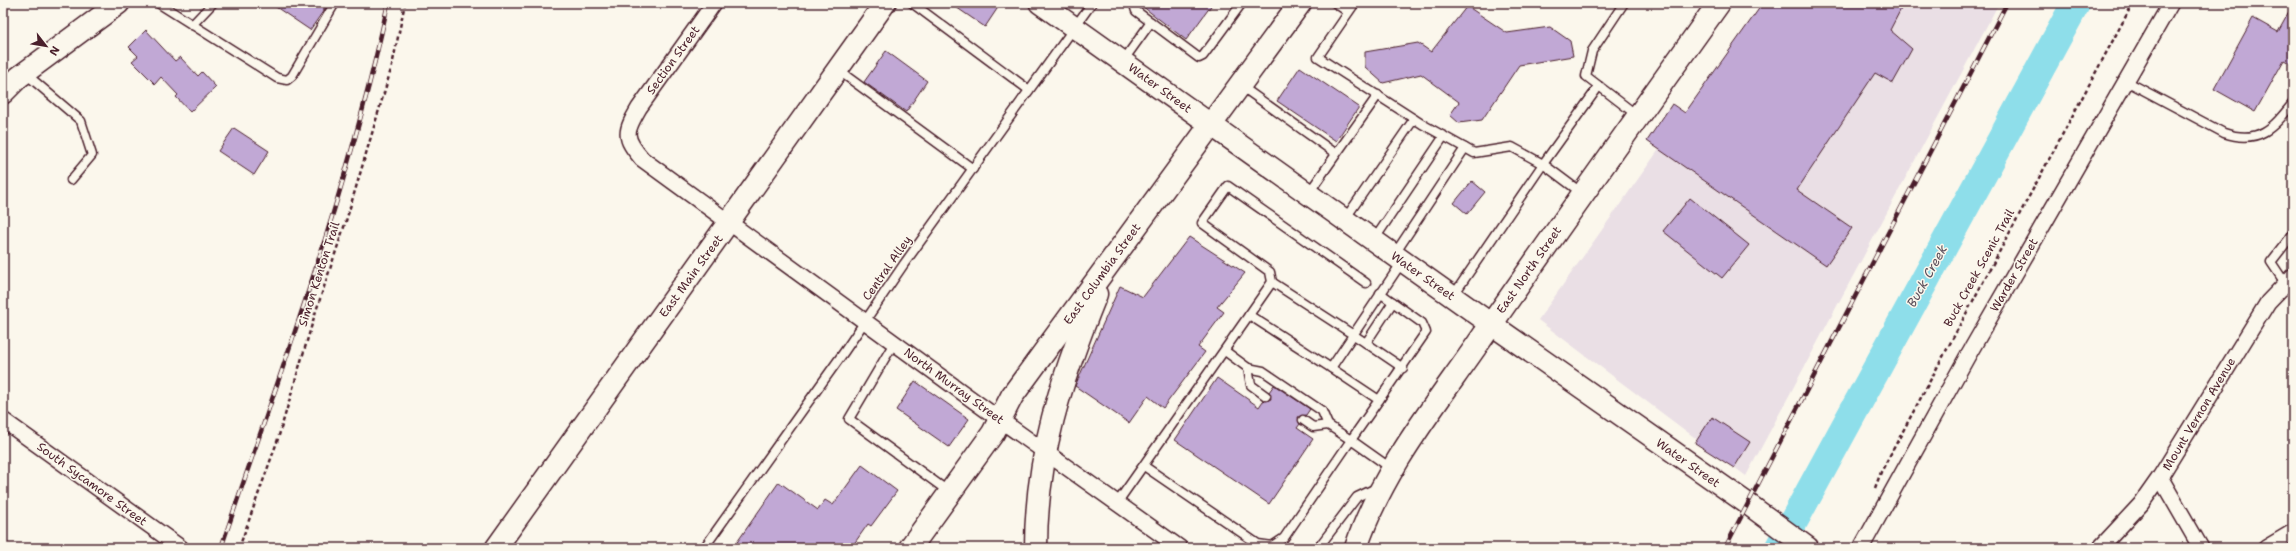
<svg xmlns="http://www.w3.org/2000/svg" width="2296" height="551" font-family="'Shantell Sans',sans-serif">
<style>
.built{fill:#eadfe5}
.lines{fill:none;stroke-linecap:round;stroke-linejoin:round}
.river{stroke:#8edeea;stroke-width:29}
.building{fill:#c1a8d5;stroke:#4a1f2b}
.lane-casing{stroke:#4a1f2b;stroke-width:11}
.street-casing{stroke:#4a1f2b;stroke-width:18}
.secondary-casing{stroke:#4a1f2b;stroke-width:24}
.primary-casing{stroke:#4a1f2b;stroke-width:25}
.path{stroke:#4a1f2b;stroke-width:2.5;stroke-dasharray:4 3;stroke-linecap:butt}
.lane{stroke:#fbf7ec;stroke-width:8}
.street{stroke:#fbf7ec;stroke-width:15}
.secondary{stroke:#fbf7ec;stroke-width:21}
.primary{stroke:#fbf7ec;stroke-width:22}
.rail-casing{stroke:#4a1f2b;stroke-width:4.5}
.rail{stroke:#fbf7ec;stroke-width:3;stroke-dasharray:9;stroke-linecap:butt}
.labels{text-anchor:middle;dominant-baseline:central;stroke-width:3;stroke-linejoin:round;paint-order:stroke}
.street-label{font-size:12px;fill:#4a1f2b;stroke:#fbf7ec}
.water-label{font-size:13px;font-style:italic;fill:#5b4f5b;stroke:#fbf7ec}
</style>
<rect width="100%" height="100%" fill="#fbf7ec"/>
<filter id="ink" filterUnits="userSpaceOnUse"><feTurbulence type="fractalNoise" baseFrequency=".025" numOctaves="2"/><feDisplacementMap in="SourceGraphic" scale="8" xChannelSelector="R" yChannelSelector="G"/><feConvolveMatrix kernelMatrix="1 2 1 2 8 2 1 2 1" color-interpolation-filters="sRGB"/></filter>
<g filter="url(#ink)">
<!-- built -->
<path class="built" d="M1763,3H1999L1746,476L1538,320Z"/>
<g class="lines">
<!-- river -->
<path class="river" d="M1779,548L2076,3"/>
</g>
<!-- building -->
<g class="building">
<path d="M270,3H329L310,30Z"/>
<path d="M950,3H1001L985,27Z"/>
<path d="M1142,3H1213L1186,40L1142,6Z"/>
<path d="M1763,3H1904L1890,30L1912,49L1893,83L1875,73L1797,190L1852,228L1826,265L1647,141L1672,104L1685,113Z"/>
<path d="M2293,5V65L2284,60L2255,112L2214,89L2253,18L2278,32Z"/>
<path d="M1467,6L1507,33L1550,27L1570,41L1573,56L1519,65L1482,120L1459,123L1450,115L1459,102L1421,74L1383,83L1365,67V52L1418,43L1431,52Z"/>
<path d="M146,30L175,61L180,57L198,76L202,72L216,87L190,112L176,97L178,95L161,77L155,84L132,61L138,56L129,47Z"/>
<path d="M886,51L927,81L906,112L864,82Z"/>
<path d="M1300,67L1359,107L1336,141L1277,101Z"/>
<path d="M234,128L269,151L254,175L218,151Z"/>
<path d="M1472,181L1485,192L1467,214L1454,203Z"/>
<path d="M1690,198L1749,245L1722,278L1663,231Z"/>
<path d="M1189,237L1245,273L1217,307L1224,312L1198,347L1205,352L1163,408L1148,396L1129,423L1075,386L1120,286L1143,297Z"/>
<path d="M1217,378L1259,407L1263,401L1271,399L1269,392L1274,385L1310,409L1306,415L1298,417L1300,424L1297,428L1313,439L1269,504L1175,440Z"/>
<path d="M915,381L969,419L949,447L896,410Z"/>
<path d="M1712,417L1750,442L1734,468L1695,443Z"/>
<path d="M862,465L897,491L871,526L868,524L851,548H733L779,482L818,510L825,500L833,505Z"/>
</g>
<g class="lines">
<defs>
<g id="lane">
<path d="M158,3L277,78L287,80L292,76L335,3"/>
<path d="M912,3L1029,90"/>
<path d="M1137,3L1135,8L1136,11L1199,58L1203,56L1242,3"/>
<path d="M1335,3L1348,12"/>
<path d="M1355,3L1318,57L1422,124L1474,153L1512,147L1543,164L1583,194"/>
<path d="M1624,3L1592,51L1586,76L1638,116"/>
<path d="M192,25L213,3"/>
<path d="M1123,61L1151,22"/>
<path d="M838,70L973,169"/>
<path d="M26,74L81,121L92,155L71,180"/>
<path d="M2126,81L2224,133C2259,145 2273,128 2293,103"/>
<path d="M1241,86L1335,153"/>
<path d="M1308,194L1378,95"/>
<path d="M1345,219L1414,119"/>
<path d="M1374,240L1444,136"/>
<path d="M1394,255L1465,148"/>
<path d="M1272,282L1366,343L1393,302"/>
<path d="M2285,283L2271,262L2293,234"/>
<path d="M1453,296L1543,164L1599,86"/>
<path d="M1249,315L1272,282L1270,272L1202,223L1228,186L1366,283"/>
<path d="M894,343L849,419L949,492"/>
<path d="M1366,343L1403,368"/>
<path d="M1225,351L1248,368L1263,371L1322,411L1328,425"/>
<path d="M1248,368L1251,385L1266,396"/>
<path d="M1331,368L1379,400L1351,440L1392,469"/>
<path d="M1379,400L1426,332L1422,323L1380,293"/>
<path d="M1144,466L1258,544L1272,546L1284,538L1351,440L1328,425L1313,427L1303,420"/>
<path d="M1117,503L1249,315L1331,368L1402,262"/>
<path d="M704,548L844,352L904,264L1092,3"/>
<path d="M1318,548L1357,497L1376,488"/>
</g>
<g id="street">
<path d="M714,3L639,108C625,132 623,137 642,159L985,409L1180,548"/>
<path d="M3,420L181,548"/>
<path d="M2160,477L2201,548"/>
<path d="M1861,548L1967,357L2171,3"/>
<path d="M2100,548L2141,504L2160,477L2268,302L2293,276"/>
<path d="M2266,548L2293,532"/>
</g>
<g id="secondary">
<path d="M1040,3L1491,324L1748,504L1808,548"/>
<path d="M3,93L19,77L119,3"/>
<path d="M496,548L885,3"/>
</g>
<g id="primary">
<path d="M910,548L993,433L1012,396L1300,3"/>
<path d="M1036,548C1036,455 1061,380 1096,294"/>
<path d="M1356,548C1381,472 1434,407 1479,342C1558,228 1639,115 1719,3"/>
</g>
</defs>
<!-- lane casing -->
<use href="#lane" class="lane-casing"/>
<!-- street casing -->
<use href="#street" class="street-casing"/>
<!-- secondary casing -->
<use href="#secondary" class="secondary-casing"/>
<!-- primary casing -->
<use href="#primary" class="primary-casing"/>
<!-- path -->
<g class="path">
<path d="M1875,488L1881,472L2133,3"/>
<path d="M239,548L277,442L315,314L346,221L392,66L405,3"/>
</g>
<!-- lane -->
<use href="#lane" class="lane"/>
<!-- street -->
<use href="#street" class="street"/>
<!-- secondary -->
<use href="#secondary" class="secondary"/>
<!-- primary -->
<use href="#primary" class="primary"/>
<defs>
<g id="rail">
<path d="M221,548C282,368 349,189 388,3"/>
<path d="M1725,548L2007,3"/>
</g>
</defs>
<!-- rail casing -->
<use href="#rail" class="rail-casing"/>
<!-- rail -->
<use href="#rail" class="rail"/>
</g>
</g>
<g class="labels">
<!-- street labels -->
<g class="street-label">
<text transform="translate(673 60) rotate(-54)">Section Street</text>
<text transform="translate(1160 88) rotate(36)">Water Street</text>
<text transform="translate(887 268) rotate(-55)">Central Alley</text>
<text transform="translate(1979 268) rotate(-61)">Buck Creek Scenic Trail</text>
<text transform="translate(1529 270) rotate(-55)">East North Street</text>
<text transform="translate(319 274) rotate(-72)">Simon Kenton Trail</text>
<text transform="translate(1102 274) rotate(-54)">East Columbia Street</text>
<text transform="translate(2014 275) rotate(-60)">Warder Street</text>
<text transform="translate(691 276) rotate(-54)">East Main Street</text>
<text transform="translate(1423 276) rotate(35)">Water Street</text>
<text transform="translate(954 386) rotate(36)">North Murray Street</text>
<text transform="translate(2199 414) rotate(-59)">Mount Vernon Avenue</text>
<text transform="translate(1688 463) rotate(35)">Water Street</text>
<text transform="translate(92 484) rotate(36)">South Sycamore Street</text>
</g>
<!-- water labels -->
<g class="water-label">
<text transform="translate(1927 276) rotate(-61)">Buck Creek</text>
</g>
</g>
<!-- margin -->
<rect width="2296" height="551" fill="none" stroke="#fbf7ec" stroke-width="16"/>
<rect x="8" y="8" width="2280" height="535" fill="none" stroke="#4a1f2b" stroke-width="1.5" filter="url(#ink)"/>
<!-- north arrow -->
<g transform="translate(46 46) rotate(121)" stroke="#fbf7ec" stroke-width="3" paint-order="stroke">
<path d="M0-3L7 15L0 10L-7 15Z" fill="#4a1f2b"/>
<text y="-6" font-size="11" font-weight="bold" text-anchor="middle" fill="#4a1f2b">N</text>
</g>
</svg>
